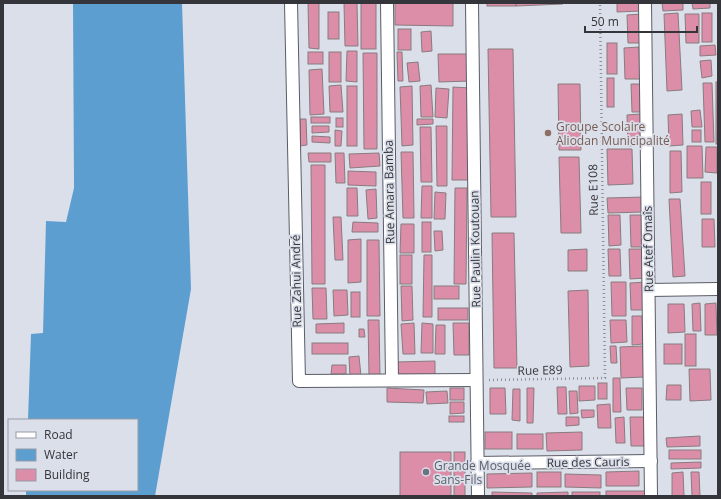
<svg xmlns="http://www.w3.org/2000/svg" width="721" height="499" font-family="'Open Sans',sans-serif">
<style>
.water{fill:#5d9ed1}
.building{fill:#dc8da8;stroke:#887c7f}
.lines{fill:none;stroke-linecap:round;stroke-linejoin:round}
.minor-casing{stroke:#5a5d66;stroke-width:14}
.path{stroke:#8d9098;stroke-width:2.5;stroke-dasharray:1 3;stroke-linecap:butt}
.minor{stroke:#fff;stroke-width:12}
.education-dot{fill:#8d6e63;stroke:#dbdfea;stroke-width:1.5}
.worship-dot{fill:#6b7280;stroke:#dbdfea;stroke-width:1.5}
.labels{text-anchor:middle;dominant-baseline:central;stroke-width:3.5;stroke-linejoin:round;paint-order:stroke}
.education-label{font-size:12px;fill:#785e54;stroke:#dbdfea;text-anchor:start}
.street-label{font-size:12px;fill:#34353a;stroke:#dbdfea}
.worship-label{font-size:12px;fill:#5b616d;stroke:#dbdfea;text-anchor:start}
</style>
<rect width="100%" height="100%" fill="#dbdfea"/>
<!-- water -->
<path class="water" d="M73,3H182L191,289L155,496H26V490H137V420H28L31,334L43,333L46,221L66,222L74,188Z"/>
<!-- building -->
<g class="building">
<path d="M308,3H319V49L309,48Z"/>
<path d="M344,3H357L358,46H345Z"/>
<rect x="361" y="3" width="15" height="46"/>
<path d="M395,3H453V26L395,25Z"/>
<rect x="487" y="3" width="29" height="3"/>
<path d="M516,3H563V4L516,6Z"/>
<path d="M617,3H641L642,11L617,12Z"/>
<path d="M662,3H683V10L663,11Z"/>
<path d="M692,3H710V8L693,9Z"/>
<rect x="328" y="12" width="11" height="27"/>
<path d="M678,13L682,90L667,91L664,14Z"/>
<rect x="702" y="13" width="10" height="29"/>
<path d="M642,14L643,43H628L627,15Z"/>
<path d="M685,14H699V43H686Z"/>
<rect x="398" y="29" width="13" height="21"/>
<path d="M431,31L432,51L422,52L421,32Z"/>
<rect x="607" y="43" width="10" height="31"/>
<path d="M715,45L716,55L700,56V46Z"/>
<path d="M639,47L640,79H625L624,48Z"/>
<path d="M488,49H513L516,217H491Z"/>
<path d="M347,51H357V82L346,81Z"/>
<rect x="308" y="52" width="15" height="12"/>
<rect x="329" y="52" width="12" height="30"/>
<path d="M397,52H402L403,81H398Z"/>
<path d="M363,53H377V149H364Z"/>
<path d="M438,54H470L471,81L439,82Z"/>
<path d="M711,60L712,76L702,78L700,61Z"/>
<path d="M418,62L420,81L409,82L407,63Z"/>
<path d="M322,69L324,114L310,115L309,70Z"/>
<rect x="607" y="78" width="7" height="29"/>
<rect x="716" y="82" width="2" height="62"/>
<path d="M703,83H712L714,142H705Z"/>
<path d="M558,84H580L581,150H559Z"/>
<path d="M631,84H644L645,112H632Z"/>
<path d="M341,85L343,112H330L329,86Z"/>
<path d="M431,85L433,117H421L420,86Z"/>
<rect x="347" y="86" width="10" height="60"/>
<path d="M412,86L413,145L402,146L400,87Z"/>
<path d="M453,87L470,88L468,180H452Z"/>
<path d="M436,88L449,89L447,118L435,117Z"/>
<path d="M700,110L702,127H692L691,111Z"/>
<path d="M641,114V145L628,146L627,115Z"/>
<path d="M682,114L683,145L669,146L668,115Z"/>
<rect x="311" y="117" width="19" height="6"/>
<rect x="336" y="118" width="7" height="9"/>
<path d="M300,119H306L307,145L300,146Z"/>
<path d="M417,119H433V124L417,125Z"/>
<path d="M312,126H329V132L312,133Z"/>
<path d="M436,126H447V186H437Z"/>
<path d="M420,127H431L432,182H421Z"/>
<path d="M335,130L342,131L341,146H335Z"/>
<rect x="692" y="130" width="9" height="12"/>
<path d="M312,136L330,137V143L312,142Z"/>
<path d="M687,146H702L703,178H687Z"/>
<path d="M706,147H717V173L705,172Z"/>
<path d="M607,149H632L633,184L608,185Z"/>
<path d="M670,151H681L682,192L670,193Z"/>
<path d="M401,152H413L414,218H403Z"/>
<path d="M308,153H331V162H309Z"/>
<path d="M335,153H344L345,183H336Z"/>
<path d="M379,153L380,166L350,168L349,154Z"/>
<path d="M559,157H579L581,233H561Z"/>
<path d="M311,165H325V284H312Z"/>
<path d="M348,171L376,172V186L348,185Z"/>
<rect x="701" y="182" width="10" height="32"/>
<path d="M422,186H432V218H421Z"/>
<path d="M347,188H357L358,216H347Z"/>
<path d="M455,188H467L466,284H454Z"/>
<path d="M376,189L377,218L368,219L366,190Z"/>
<path d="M435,192L446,193L445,219H434Z"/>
<path d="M644,197V212L608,213L607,198Z"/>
<path d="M669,199H680L685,276L673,277Z"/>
<path d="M608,215H620L621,245L609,246Z"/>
<path d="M630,215H644V247H631Z"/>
<path d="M333,217H341L343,260H335Z"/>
<path d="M702,219H714L715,247H702Z"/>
<path d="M353,222L378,223V232H352Z"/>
<rect x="422" y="222" width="9" height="30"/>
<path d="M401,224H414V253H400Z"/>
<path d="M434,231H442L443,250L435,251Z"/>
<path d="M492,233H514L517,368H494Z"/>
<path d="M361,239V282L348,283V240Z"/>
<path d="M367,240H379L380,316H367Z"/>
<path d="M587,249V271H568V250Z"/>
<path d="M608,249H620L621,276H609Z"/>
<path d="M629,249H644L645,278L630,279Z"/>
<rect x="400" y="255" width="12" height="29"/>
<path d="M424,255H432V317H423Z"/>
<path d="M611,282H626V316H612Z"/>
<path d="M646,282V310H631L630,283Z"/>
<path d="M401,286H412L413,320L402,321Z"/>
<rect x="434" y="286" width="25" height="13"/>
<path d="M312,288H326L327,319H313Z"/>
<path d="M333,290H347L348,315L334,316Z"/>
<path d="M588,290L589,366L570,367L568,291Z"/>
<rect x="351" y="292" width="9" height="25"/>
<path d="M700,303L701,331H693L692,304Z"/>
<path d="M716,303L717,335H705V304Z"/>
<path d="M668,304H684L685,332L668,333Z"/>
<rect x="438" y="308" width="30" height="12"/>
<path d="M632,316H642L643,344L632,345Z"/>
<path d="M368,320H379L380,376H369Z"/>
<path d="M610,320H626L627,342L611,343Z"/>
<path d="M344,323V333H316V324Z"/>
<path d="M414,323L415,354H403L401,324Z"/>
<path d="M422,323L433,324V353H421Z"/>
<path d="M453,323H469V355H454Z"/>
<path d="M436,325H445V354H435Z"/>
<path d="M359,329H364L365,337H359Z"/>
<rect x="685" y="334" width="11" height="32"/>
<rect x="312" y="343" width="36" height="11"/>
<rect x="664" y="344" width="18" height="20"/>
<path d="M610,346H616L617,363H611Z"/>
<path d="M643,346L644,377L621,378L620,347Z"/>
<path d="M359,356L361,376L350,377L349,357Z"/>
<path d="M435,361V375L398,376L397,362Z"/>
<path d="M332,365H346V374H331Z"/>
<path d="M689,369H710L711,400L690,401Z"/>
<path d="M613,378H620L621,412H613Z"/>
<rect x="598" y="383" width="9" height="16"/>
<path d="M667,385H681V400H666Z"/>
<path d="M579,386H595V400L579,401Z"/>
<path d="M557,387H566L567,414H558Z"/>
<path d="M387,388L424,390L423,403L387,402Z"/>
<rect x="450" y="388" width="14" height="12"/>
<path d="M490,388H505L506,414H490Z"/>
<path d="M527,388H534L533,423H527Z"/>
<path d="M626,388H642V410H627Z"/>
<path d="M513,389H520V421L512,420Z"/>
<path d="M447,391L448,403L427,404L426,392Z"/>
<path d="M569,391H577L578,413L570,414Z"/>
<path d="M450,402H464V413L450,414Z"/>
<path d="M610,404L611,428H598L597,405Z"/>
<path d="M581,410H594V417L582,418Z"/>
<rect x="449" y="416" width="15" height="6"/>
<path d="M566,417H579V425L566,426Z"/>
<path d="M624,417L625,443H616L615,418Z"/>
<path d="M630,417H646L647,446H631Z"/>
<rect x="485" y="432" width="27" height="17"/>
<path d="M582,432V450L547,451L546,433Z"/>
<rect x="517" y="434" width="26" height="15"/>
<path d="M700,436V446L667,447L666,438Z"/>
<rect x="669" y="450" width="32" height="9"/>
<rect x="400" y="452" width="51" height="44"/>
<rect x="454" y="452" width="11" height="44"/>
<path d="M701,462V468L671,469V463Z"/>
<path d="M639,471V486H606V472Z"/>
<rect x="537" y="472" width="24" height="15"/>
<path d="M683,472L684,496H672V473Z"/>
<path d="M691,472H699L700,496H692Z"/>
<path d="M532,473V487L487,488V474Z"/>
<path d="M565,474L601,475V488L565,487Z"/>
<rect x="606" y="491" width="42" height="5"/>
<path d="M492,492L532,493V496H492Z"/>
<path d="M568,492V496H537V493Z"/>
<rect x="572" y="492" width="28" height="4"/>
</g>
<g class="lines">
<defs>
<g id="minor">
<path d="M291,3L299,381L476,380"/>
<path d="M387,3L392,380"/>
<path d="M472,3L478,496"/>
<path d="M645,3L651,496"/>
<path d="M649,290L718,289"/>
<path d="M477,463L651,461"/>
</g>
</defs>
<!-- minor casing -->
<use href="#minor" class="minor-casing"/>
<!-- path -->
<path class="path" d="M489,380L605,378L600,3"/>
<!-- minor -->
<use href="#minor" class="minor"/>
</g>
<!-- markers -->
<circle class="education-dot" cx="548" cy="133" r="4"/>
<circle class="worship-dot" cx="426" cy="472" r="4"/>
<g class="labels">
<!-- education labels -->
<g class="education-label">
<text x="556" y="126">Groupe Scolaire<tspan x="556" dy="14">Aliodan Municipalité</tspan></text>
</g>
<!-- street labels -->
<g class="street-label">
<text transform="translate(593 190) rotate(-91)">Rue E108</text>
<text transform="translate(389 192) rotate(-91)">Rue Amara Bamba</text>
<text transform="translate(475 249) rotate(-91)">Rue Paulin Koutouan</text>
<text transform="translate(648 249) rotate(-91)">Rue Atef Omaîs</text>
<text transform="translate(296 281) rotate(-91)">Rue Zahui André</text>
<text transform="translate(540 370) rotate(-1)">Rue E89</text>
<text transform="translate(588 462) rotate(-1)">Rue des Cauris</text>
</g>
<!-- worship labels -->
<g class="worship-label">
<text x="434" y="465">Grande Mosquée<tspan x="434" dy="14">Sans-Fils</tspan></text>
</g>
</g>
<!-- border -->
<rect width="721" height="499" fill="none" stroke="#34353a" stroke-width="8"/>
<!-- legend -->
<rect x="8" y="419" width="130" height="72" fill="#dbdfea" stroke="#989ba4"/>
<rect x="16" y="432" width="20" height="6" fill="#ffffff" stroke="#989ba4"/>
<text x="44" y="439" font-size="12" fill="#34353a">Road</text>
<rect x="16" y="449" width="20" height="12" fill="#5d9ed1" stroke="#989ba4"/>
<text x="44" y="459" font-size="12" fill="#34353a">Water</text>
<rect x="16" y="469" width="20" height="12" fill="#dc8da8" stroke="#989ba4"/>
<text x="44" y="479" font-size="12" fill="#34353a">Building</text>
<!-- scale -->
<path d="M585 26v6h112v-6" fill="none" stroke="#34353a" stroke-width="2"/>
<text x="591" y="26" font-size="12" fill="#34353a" stroke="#dbdfea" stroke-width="3" paint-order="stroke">50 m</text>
</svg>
